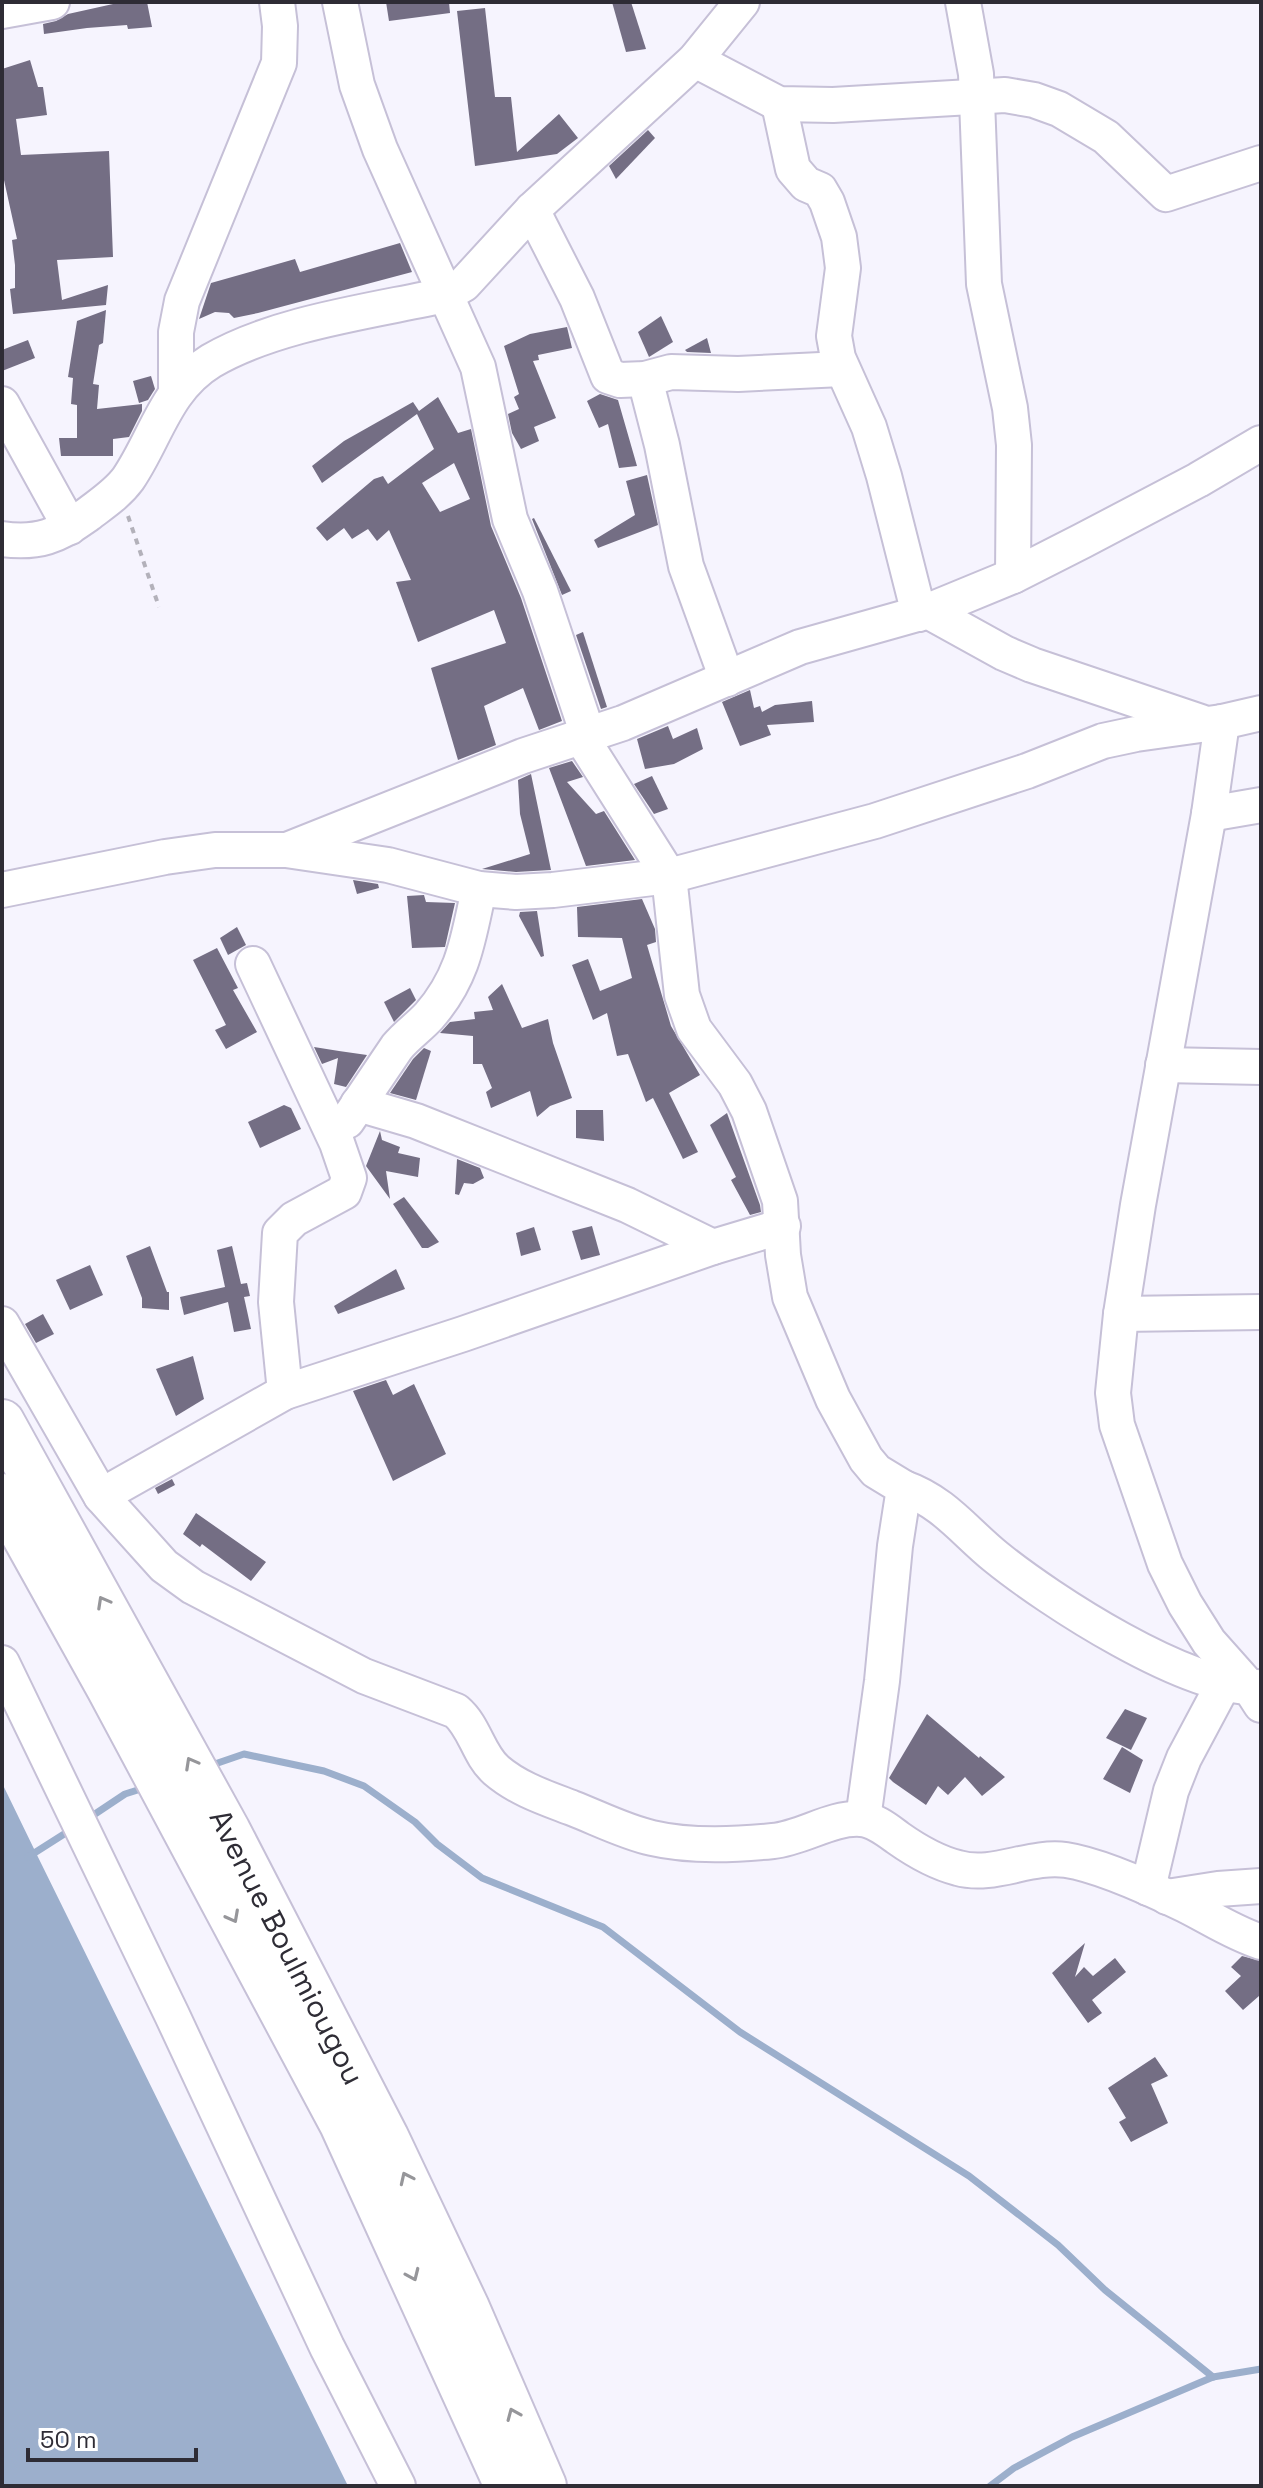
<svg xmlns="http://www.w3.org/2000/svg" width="1263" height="2488" font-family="'Space Grotesk',sans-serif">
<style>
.water{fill:#9cafcc}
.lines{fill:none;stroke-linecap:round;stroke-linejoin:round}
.stream{stroke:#9cafcc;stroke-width:7}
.building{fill:#746e84;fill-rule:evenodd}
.minor-casing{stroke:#c6c0d7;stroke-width:38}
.highway-casing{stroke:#c6c0d7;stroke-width:48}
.path{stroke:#b3b1ba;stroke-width:4;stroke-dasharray:6 6;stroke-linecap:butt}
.minor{stroke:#fff;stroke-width:34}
.highway{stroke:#fff;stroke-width:44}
.oneway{stroke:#96969a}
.labels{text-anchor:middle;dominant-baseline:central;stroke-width:8;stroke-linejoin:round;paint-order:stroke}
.street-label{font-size:30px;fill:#2e2c35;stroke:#fff}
</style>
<rect width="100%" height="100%" fill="#f6f4fe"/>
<!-- water -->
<path class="water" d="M2,1783L36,1853L348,2486H2Z"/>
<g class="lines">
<!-- stream -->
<g class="stream">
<path d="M209,1766L244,1754L324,1771L364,1786L415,1822L437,1844L482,1878L603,1927L740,2032L969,2176L1058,2245L1105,2290L1213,2377"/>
<path d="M89,1818L125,1794L144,1788"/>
<path d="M28,1857L72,1829"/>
<path d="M990,2486L1014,2468L1072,2437L1213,2377L1261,2369"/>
</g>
</g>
<!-- building -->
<g class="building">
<path d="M122,2H147L152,27L128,29L127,25L87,28L44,34L43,24L56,21L68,14Z"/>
<path d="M386,2H449L450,13L389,21Z"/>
<path d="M612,2H631L646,49L626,52Z"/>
<path d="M485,8L495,97H511L517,152L559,114L578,138L557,154L475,166L457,11Z"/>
<path d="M30,60L38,87H43L47,115L16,119L21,155L109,151L113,257L57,260L62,300L108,285L106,305L13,314L10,289L15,288V265L12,240L17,239L2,171V69Z"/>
<path d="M648,130L655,138L616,179L609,166Z"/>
<path d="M400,243L412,272L258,313L234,318L229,313L215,312L199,319L211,283L295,259L300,272Z"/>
<path d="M106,310L103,343L99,345L93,384L99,385L97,409L142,404V411L129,437L113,439V456H61L59,438H77V405L71,404L73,378L68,377L77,321Z"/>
<path d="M661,316L673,342L649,357L638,332Z"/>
<path d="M567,327L572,348L538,355L539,360L533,361L556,418L534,427L539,441L521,449L512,433L508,414L519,409L514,397L519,394L504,346L530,334Z"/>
<path d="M707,338L711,353L687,352L685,350Z"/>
<path d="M28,340L35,358L2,371V350Z"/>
<path d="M151,376L155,389L148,400L139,403L133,381Z"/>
<path d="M600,394L618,400L637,466L619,468L608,424L599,428L587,401Z"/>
<path d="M438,397L458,433L471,429L491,526L521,598L562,721L539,730L523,688L484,706L496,745L458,760L431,668L506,643L494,610L418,642L396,582L411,580L389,530L377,541L368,529L352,539L344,528L327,541L316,528L374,479L383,476L388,484L434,449L417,414L322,483L312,466L344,441L413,402L419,411ZM454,463L470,499L440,512L422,483Z"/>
<path d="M647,475L658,525L598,548L594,540L635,515L626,481Z"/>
<path d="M534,518L571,591L562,595L532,519Z"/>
<path d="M583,632L607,707L601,709L576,635Z"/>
<path d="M750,690L754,708L760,706L762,712L775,705L812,701L814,722L767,725L771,735L740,746L722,702Z"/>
<path d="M668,726L673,739L697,728L703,749L674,764L645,769L637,739Z"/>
<path d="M572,761L583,777L567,782L596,814L604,811L635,860L586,866L549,768Z"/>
<path d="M531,774L551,870L516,872L482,869L530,854L520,814L518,780Z"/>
<path d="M652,776L668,809L654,814L634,784Z"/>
<path d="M353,880L378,884L379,888L357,894Z"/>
<path d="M407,896L424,895L426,902L455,903L445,947L412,948Z"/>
<path d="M642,899L655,929L656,942L647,945L671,1026L700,1075L669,1093L698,1152L683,1159L653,1098L646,1102L628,1054L617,1056L607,1013L593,1020L572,965L588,959L600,991L632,978L622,938L578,937L577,907Z"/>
<path d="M537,911L544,956L541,957L519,916L520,912Z"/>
<path d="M237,927L246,945L228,955L220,938Z"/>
<path d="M217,948L238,988L233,990L257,1032L226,1049L215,1030L226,1025L193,960Z"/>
<path d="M502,984L522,1028L548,1019L553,1043L572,1098L550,1106L537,1117L530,1091L491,1108L486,1092L492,1088L482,1064H473V1036L440,1033L450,1022L475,1019L474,1012L493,1010L488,997Z"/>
<path d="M410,988L416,1000L394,1022L384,1002Z"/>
<path d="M314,1047L339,1051L367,1055L346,1087L334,1084L338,1058L322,1064Z"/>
<path d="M424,1048L431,1051L416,1100L390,1093L413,1059Z"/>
<path d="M284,1105L291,1108L301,1129L260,1148L248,1122Z"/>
<path d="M576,1110H603L604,1141L576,1138Z"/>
<path d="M727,1113L760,1205L761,1212L750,1215L731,1180L736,1177L710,1125Z"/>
<path d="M380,1131L382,1140L400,1147L398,1153L420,1158L418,1177L386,1171L390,1199L366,1166Z"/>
<path d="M457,1159L480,1168L484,1178L473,1184L464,1183L459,1195L455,1194Z"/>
<path d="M404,1197L439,1242L428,1248H422L393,1204Z"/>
<path d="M592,1226L600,1255L581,1260L572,1231Z"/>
<path d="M534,1227L541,1250L521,1256L516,1233Z"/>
<path d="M150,1246L167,1292H169V1310L142,1308V1298L126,1256Z"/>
<path d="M232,1246L241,1284L247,1283L250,1296L244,1297L251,1329L234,1332L228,1302L184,1315L180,1297L225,1287L217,1250Z"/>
<path d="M90,1265L103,1295L70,1310L56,1280Z"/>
<path d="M396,1269L405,1289L338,1314L334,1306Z"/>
<path d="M43,1314L54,1334L36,1343L25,1324Z"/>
<path d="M193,1356L204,1399L176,1416L156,1369Z"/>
<path d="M386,1380L393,1395L414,1384L446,1454L393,1481L353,1391Z"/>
<path d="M172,1479L175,1485L158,1494L155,1488Z"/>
<path d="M196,1513L266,1562L251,1581L202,1544L200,1547L183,1534Z"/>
<path d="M1125,1709L1147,1718L1131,1750L1106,1738Z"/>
<path d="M927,1714L979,1758L980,1756L1005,1777L982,1796L965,1777L948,1795L938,1786L926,1805L893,1782L889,1778Z"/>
<path d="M1122,1747L1143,1760L1130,1793L1103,1779Z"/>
<path d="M1085,1943L1075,1977L1084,1967L1093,1976L1115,1958L1126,1972L1092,2000L1102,2013L1088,2023L1052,1973Z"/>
<path d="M1242,1956L1261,1961V1997L1259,1996L1243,2010L1225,1991L1241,1976L1231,1967Z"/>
<path d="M1155,2057L1168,2076L1151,2084L1168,2123L1131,2142L1119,2122L1126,2118L1108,2088Z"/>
</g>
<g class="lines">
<defs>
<g id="minor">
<path d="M340,2L357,85L380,149L478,367L510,519L540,591L588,735"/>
<path d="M963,2L976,74L984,284L1010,408L1014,445L1013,576"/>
<path d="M2,11L52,2"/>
<path d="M695,60L779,104L833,105L1005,95L1034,100L1059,109L1106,137L1166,194L1261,163"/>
<path d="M779,104L793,169L806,184L820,190L827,202L839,237L843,268L834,336L838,358L869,427L884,476L919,614"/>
<path d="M532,210L577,298L608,376L620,380L645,379L671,372L738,374L842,369"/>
<path d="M645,379L662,445L686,566L727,679"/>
<path d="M176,391V332L182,301L279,63L280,26L277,2"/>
<path d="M2,404L70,527"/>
<path d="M2,539C38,544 58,536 87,515C101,504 117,494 128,479C156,438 165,389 211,361C276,323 372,311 445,295L464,284L532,210L695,60L742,2"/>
<path d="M928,611L1004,653L1032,665L1201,722"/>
<path d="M1222,722L1209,814L1138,1205L1121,1314L1113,1393L1117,1425L1165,1564L1185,1604L1209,1642L1250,1688L1261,1705"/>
<path d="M581,737L669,876L682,995L694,1029L735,1084L749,1111L780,1201L783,1255L790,1297L833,1399L866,1459L876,1471L904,1488L895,1546L882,1681L863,1819"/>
<path d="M1209,814L1261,805"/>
<path d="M287,850L523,756L623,723L800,647L928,611L1013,576L1082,541L1198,480L1261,443"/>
<path d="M2,890L165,857L215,850H286L388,865L479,889L516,892L553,890L669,876L875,821L1027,771L1103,741L1136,734L1222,722L1261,713"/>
<path d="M253,964L337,1143L349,1178L344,1192L294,1219L280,1233L276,1302L285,1392"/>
<path d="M1163,1065L1261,1067"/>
<path d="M358,1104L416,1121L627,1205L713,1247"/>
<path d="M347,1121L397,1047C407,1035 419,1027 429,1016C464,976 468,939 479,889"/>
<path d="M1121,1314L1261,1312"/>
<path d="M2,1324L101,1496L164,1566L193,1587L364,1676L456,1711C475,1727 478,1754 496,1770C518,1789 546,1798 572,1808C598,1818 625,1832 652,1838C690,1847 734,1845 773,1841C803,1838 831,1817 861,1819C875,1820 887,1830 898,1838C915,1850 938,1863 958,1868C994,1878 1029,1855 1066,1860C1099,1865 1154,1890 1185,1905C1211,1918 1233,1933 1261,1942"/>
<path d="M904,1488C944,1502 965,1532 996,1557C1049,1600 1189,1691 1257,1687"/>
<path d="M101,1496L285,1392L463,1334L713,1247L783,1226"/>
<path d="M2,1663L172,2015L327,2347L398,2486"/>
<path d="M1148,1888L1171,1791L1184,1758L1224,1683"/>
<path d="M1167,1897L1218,1889L1261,1886"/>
</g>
<g id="highway">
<path d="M2,1422L228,1831L386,2137L467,2308L544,2486"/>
<path d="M2,1496L109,1688L342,2124L507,2486"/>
</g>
</defs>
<!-- minor casing -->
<use href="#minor" class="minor-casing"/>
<!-- highway casing -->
<use href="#highway" class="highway-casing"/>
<!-- path -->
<path class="path" d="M128,516L159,607"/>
<!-- minor -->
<use href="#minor" class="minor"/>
<!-- highway -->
<use href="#highway" class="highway"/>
</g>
<!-- one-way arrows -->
<defs><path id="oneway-chevron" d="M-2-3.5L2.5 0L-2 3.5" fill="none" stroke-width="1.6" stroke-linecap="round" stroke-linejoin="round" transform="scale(2)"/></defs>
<g class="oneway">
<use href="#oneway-chevron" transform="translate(103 1602) rotate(-119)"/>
<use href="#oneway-chevron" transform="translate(191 1763) rotate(-119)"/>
<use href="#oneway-chevron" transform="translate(233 1917) rotate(62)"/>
<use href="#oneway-chevron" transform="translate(406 2178) rotate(-115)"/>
<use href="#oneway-chevron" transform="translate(413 2275) rotate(66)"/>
<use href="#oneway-chevron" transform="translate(513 2414) rotate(-113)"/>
</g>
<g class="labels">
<!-- street labels -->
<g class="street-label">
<text transform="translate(287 1947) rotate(63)">Avenue Boulmiougou</text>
</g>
</g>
<!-- border -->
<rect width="1263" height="2488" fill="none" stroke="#2e2c35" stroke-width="8"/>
<!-- scale -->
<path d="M28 2448v12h168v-12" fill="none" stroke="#2e2c35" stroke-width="4"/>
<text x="40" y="2448" font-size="24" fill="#2e2c35" stroke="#ffffff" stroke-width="6" paint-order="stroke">50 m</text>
</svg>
